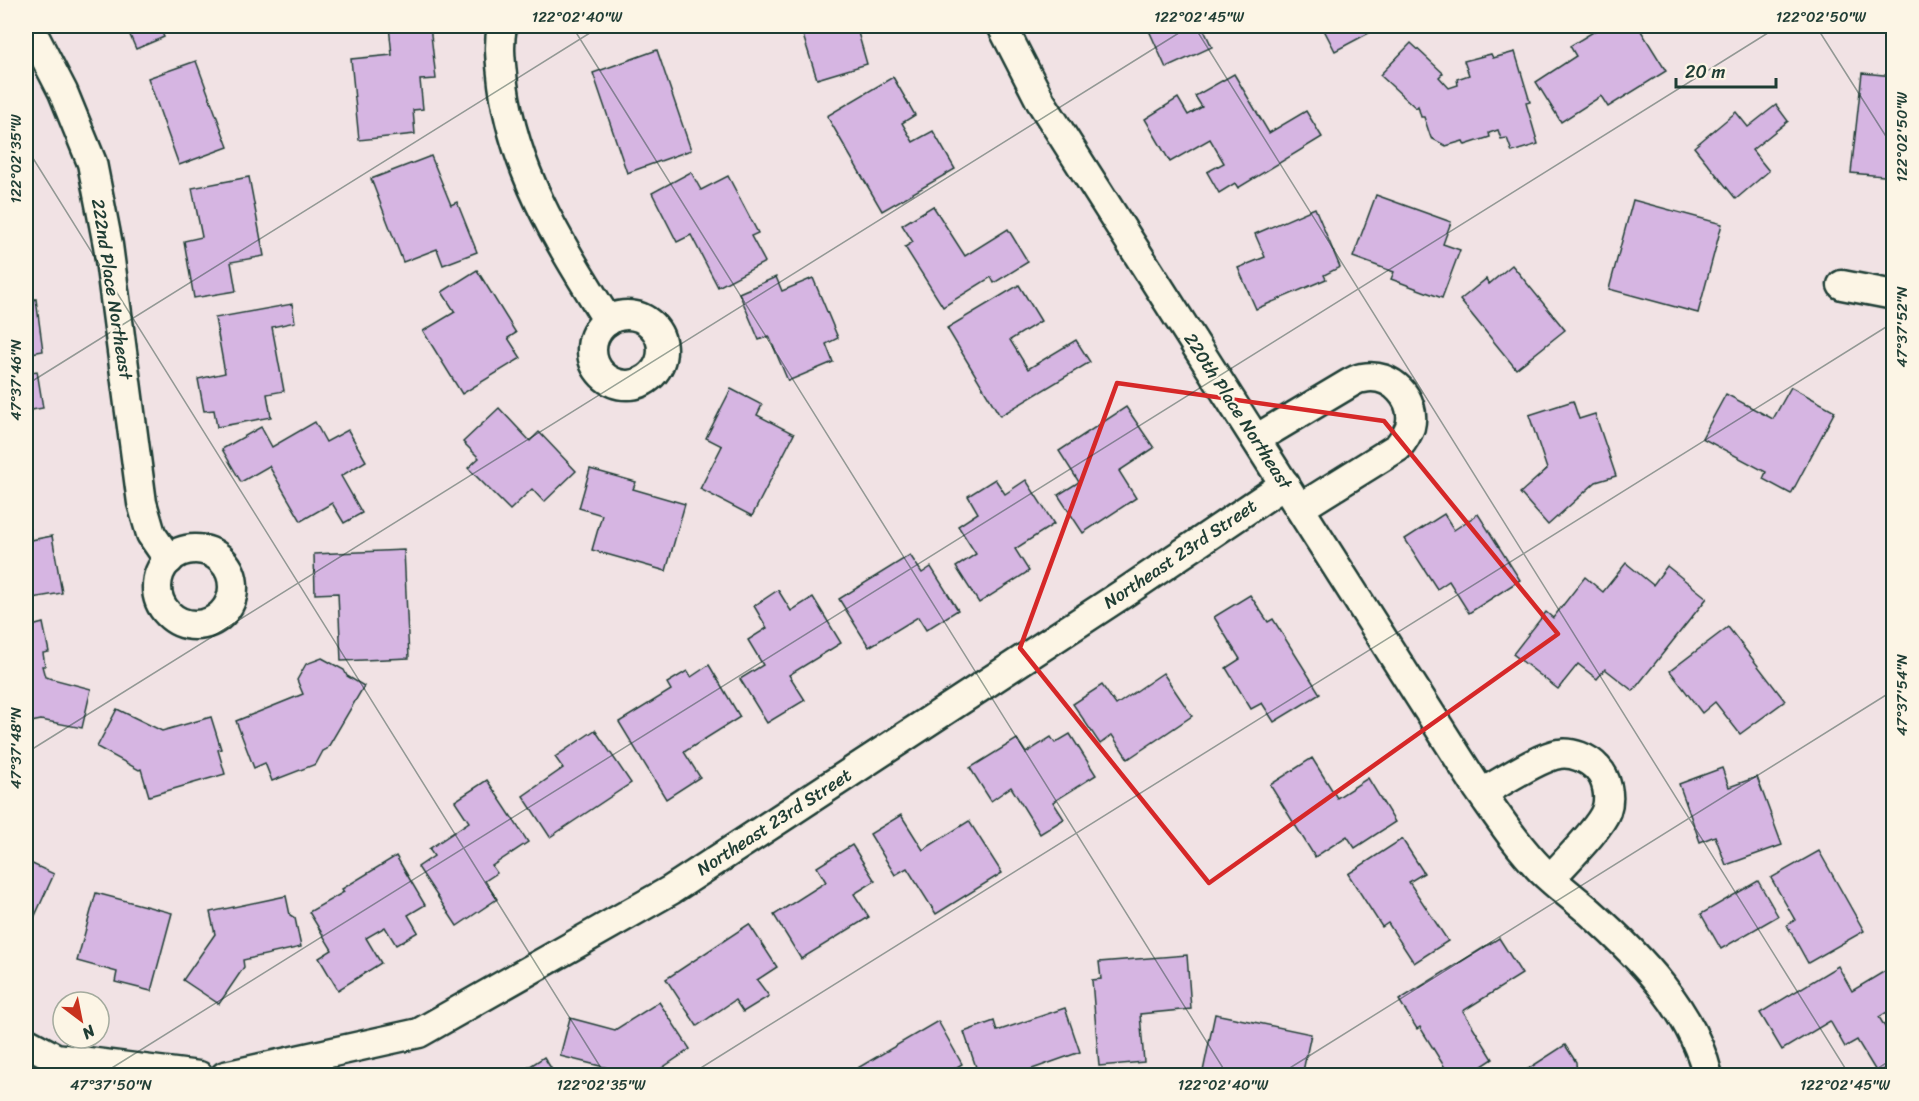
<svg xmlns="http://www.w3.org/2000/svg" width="1919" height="1101" font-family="Sriracha,sans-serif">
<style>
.building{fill:#d6b5e2;stroke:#1f3d34;stroke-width:1.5}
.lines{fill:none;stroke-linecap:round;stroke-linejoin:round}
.street-casing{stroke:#1f3d34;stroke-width:33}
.street{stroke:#fcf5e5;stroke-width:28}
.marked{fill:none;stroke:#d62828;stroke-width:4.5;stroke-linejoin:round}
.ticks{fill:none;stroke:#1f3d34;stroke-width:1.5;stroke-opacity:0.45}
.labels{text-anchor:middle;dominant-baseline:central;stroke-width:4.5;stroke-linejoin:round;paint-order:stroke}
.street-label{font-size:18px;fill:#1f3d34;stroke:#fcf5e5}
.neatline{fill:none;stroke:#1f3d34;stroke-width:2}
.ticks-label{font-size:15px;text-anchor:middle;fill:#1f3d34}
</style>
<rect width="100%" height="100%" fill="#f1e2e4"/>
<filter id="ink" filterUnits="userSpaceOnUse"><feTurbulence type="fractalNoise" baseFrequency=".0167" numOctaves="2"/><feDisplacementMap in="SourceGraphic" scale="12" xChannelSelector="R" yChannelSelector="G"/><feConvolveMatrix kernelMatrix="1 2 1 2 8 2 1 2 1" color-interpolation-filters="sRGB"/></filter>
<g filter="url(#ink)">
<!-- building -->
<g class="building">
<path d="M126,26H159L164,37L136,49Z"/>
<path d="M389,26H430L436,79L420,80L423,109L413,110L415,134L359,140L351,59L392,55Z"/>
<path d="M629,26H664V29Z"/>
<path d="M800,26H868L857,29L867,64L817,79Z"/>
<path d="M1147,26H1202L1212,47L1166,68Z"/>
<path d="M1322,26H1382L1335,51Z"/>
<path d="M1603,26H1622L1623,28L1627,26H1638L1666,71L1608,107L1601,96L1561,122L1536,82L1576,56L1570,46Z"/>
<path d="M1411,43L1443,73L1439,77L1449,88L1458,85L1457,79L1469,75L1464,61L1491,54L1493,58L1515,52L1530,102L1526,103L1538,144L1512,152L1507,138L1501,139L1498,130L1489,133L1490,137L1465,145L1463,141L1446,146L1431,138L1424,117H1421L1418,106L1416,108L1380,75Z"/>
<path d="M657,50L691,150L627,173L593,73Z"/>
<path d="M196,61L228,147L179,165L148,78Z"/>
<path d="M1862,73L1894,76V177L1851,173Z"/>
<path d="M1234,74L1269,133L1306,111L1322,137L1238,188L1235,183L1219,193L1207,172L1224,163L1210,139L1170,162L1145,119L1178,98L1188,115L1202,107L1195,96Z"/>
<path d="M893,77L915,115L902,123L913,142L933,131L955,169L882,211L827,116Z"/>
<path d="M1776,105L1788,121L1752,150L1769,171L1736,199L1694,147L1736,112L1748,127Z"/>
<path d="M431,156L451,205L457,202L477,252L443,265L437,249L403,262L371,179Z"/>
<path d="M691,172L701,190L728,176L758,233L751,236L765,262L718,287L691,235L677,242L652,193Z"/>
<path d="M249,177L264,256L231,262L236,291L194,298L184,241L202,237L192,188Z"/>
<path d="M1376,195L1451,222L1443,244L1460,250L1442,298L1391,279L1394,272L1353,257Z"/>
<path d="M1633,200L1722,224L1698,313L1609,289Z"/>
<path d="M933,206L965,256L1008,229L1028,262L994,283L991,277L943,307L905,247L913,242L902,225Z"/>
<path d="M1315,208L1340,267L1324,275L1326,279L1256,309L1238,268L1265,257L1255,234Z"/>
<path d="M1512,265L1565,330L1516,369L1460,300L1486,279L1489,284Z"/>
<path d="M477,270L516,333L508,338L521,358L462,394L423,331L455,312L442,292Z"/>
<path d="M776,277L782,291L813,278L838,338L826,344L833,362L788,381L769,336L759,340L739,293Z"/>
<path d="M1019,285L1041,321L1010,340L1028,369L1076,340L1090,362L1000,416L947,328Z"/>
<path d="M36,299L43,351L26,354V301Z"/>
<path d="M292,304L295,322L272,327L284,391L267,394L271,417L217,427L214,410L204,411L198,379L225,373L215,318Z"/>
<path d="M37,371L43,408L26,411V373Z"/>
<path d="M1791,387L1835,411L1791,494L1763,479L1766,472L1702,438L1726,394L1773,419Z"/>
<path d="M731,389L762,405L757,415L794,434L752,516L700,489L722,446L706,438Z"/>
<path d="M1573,401L1579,419L1595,414L1616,476L1596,482L1548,525L1520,493L1547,469L1529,415Z"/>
<path d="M1126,407L1154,448L1119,471L1136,498L1083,533L1058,495L1079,482L1059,451Z"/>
<path d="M499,408L530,441L539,432L576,471L544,502L532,489L510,510L468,468L479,458L463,442Z"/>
<path d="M315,422L326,442L348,430L366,461L341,476L362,513L344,523L332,503L301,521L269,466L241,482L222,449L261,427L272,447Z"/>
<path d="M590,469L636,482L633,489L685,504L666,571L592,550L602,515L579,508Z"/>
<path d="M995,479L1005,494L1026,480L1054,524L1015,549L1029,571L979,603L956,567L976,554L958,526L978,513L968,496Z"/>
<path d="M26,505L31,540L52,536L62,593L26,599Z"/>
<path d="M1444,514L1454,530L1478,514L1520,580L1469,613L1449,581L1437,589L1405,539Z"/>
<path d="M404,550L409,658L341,661L338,593L315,594L314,554Z"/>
<path d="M910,555L922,573L931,567L958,610L926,630L918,617L869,647L839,599Z"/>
<path d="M1626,563L1653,585L1667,566L1707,598L1633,691L1605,669L1597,679L1578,664L1558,689L1513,654L1546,612L1553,618L1585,577L1603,592Z"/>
<path d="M778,590L791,611L813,597L841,643L789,675L805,700L767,723L740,679L763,665L748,640L767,628L754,606Z"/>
<path d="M1250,595L1268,622L1273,619L1320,694L1274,722L1262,703L1251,709L1226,668L1240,659L1214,617Z"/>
<path d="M30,615L32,626L43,623L49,652L43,653L45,666H42L45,677L91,689L82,728L41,720L26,723V616Z"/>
<path d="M1728,627L1785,701L1740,734L1715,702L1702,713L1670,671Z"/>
<path d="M322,658L344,670L347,676L364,686L327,749L323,751L316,764L272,781L265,763L254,768L236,721L303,694L297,680L306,664Z"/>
<path d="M709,665L740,717L684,752L700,777L666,799L619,722L671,690L667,683L687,671L691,677Z"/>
<path d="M1163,673L1192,716L1128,759L1112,735L1100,744L1073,704L1102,685L1116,705Z"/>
<path d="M117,709L162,731L211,717L221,749L218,750L225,774L149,796L141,769L139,770L97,747Z"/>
<path d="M595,730L631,783L550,837L523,796L563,768L555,757Z"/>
<path d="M1070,734L1096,775L1053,802L1064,819L1040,834L1011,787L991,801L970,768L1017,739L1026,753L1051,737L1055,743Z"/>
<path d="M1312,758L1337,798L1368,778L1395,822L1355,848L1347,836L1315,857L1270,785Z"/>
<path d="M1722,768L1729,787L1757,777L1782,845L1726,865L1715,836L1700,842L1679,784Z"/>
<path d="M487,780L528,842L492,866L497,873L485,881L497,899L457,926L418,867L434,856L429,849L469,822L455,801Z"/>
<path d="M901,815L923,850L969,821L1002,873L936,914L907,868L895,875L870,834Z"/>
<path d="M1402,839L1424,873L1409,882L1448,941L1414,963L1388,923L1382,927L1348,874Z"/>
<path d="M852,845L875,881L854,894L869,917L801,959L774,915L826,882L817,867Z"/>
<path d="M1819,851L1864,931L1808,963L1787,925L1795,920L1771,878Z"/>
<path d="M396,856L425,905L408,915L418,932L396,945L385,927L366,938L381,963L338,990L319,958L332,950L309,912L344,892L342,889Z"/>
<path d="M26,861L54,874L28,931L26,930Z"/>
<path d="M1758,881L1778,916L1721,949L1701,914Z"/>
<path d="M96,893L172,913L151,991L115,982L117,972L77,961Z"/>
<path d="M286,896L290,915L295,918L301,947L243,960L244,967L219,1004L183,980L215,934L210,912Z"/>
<path d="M749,924L777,967L757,980L769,996L743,1012L735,1000L697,1026L666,979Z"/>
<path d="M1499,938L1522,974L1463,1011L1493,1059L1467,1076H1450L1420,1027L1417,1029L1399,1000Z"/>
<path d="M1187,955L1191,1009L1140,1014L1144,1062L1099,1066L1092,980L1101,979L1099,962Z"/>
<path d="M1838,966L1852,991L1885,971L1894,985V1008L1879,1017L1894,1042V1063L1877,1073L1857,1040L1845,1047L1830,1021L1782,1050L1760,1013Z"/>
<path d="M659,1002L690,1049L650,1076H613L608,1068L560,1056L570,1018L615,1030Z"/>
<path d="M1065,1008L1080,1052L1021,1073L1022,1076H979L964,1032L994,1021L997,1031Z"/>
<path d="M1215,1014L1311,1034L1302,1076L1289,1074V1076H1202Z"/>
<path d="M938,1021L962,1064L942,1076H860L856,1069Z"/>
<path d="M1565,1045L1576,1062L1577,1076H1517Z"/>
<path d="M544,1057L556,1076H515Z"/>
</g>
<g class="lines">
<defs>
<g id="street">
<path d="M29,26L63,92L92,163L108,245L142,503L151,534L169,560"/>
<path d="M502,26C498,48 501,63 503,84C515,175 561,245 608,321"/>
<path d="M1002,26L1041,102L1477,787C1497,815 1517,846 1541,870C1556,885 1574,898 1590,912C1639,956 1692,1009 1708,1076"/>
<path d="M1842,285L1894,295"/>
<circle cx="627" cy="350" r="35"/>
<path d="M1256,439L1350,383C1354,381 1358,378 1363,378C1391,372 1417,399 1410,427C1407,435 1403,441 1398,447L1300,508"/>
<circle cx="195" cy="587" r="38"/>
<path d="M1482,793C1500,783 1541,756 1559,754C1572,752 1588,758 1597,768C1607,778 1611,797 1606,811C1600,828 1564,863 1551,878"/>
<path d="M26,1042L56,1058L199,1076"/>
<path d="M225,1076L419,1033L671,890L1124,593L1285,484"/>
</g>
</defs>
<!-- street casing -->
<use href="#street" class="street-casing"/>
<!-- street -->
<use href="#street" class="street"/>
</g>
</g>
<!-- marked area -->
<path class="marked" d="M1117,383L1384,421L1558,634L1209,883L1020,648Z"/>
<!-- ticks -->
<path class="ticks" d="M572,26L1228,1076M1194,26L1850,1076M1816,26L1894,149M26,147L606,1076M26,385L601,26M26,753L1190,26M99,1076L1779,26M688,1076L1894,322M1277,1076L1894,690M1866,1076L1894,1058"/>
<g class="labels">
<!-- street labels -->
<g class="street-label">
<text transform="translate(112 289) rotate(81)">222nd Place Northeast</text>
<text transform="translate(1238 411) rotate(57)">220th Place Northeast</text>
<text transform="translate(1180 554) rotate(-34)">Northeast 23rd Street</text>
<text transform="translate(774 822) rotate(-33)">Northeast 23rd Street</text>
</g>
</g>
<!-- margin -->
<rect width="1919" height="1101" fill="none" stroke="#fcf5e5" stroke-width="66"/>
<!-- north arrow -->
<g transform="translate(81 1020) rotate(148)"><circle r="28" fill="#fcf5e5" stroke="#a4ab9e" stroke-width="1.5"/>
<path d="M0-4.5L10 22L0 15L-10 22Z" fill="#c8321e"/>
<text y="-9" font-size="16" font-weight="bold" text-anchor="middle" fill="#1f3d34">N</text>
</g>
<!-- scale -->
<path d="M1676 78v9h100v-9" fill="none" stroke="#1f3d34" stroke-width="3"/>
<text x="1685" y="78" font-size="18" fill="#1f3d34" stroke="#fcf5e5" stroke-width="4.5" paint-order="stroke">20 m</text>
<rect x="33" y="33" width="1853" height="1035" class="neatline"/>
<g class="ticks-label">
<text x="577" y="22">122°02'40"W</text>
<text x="1199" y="22">122°02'45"W</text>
<text x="1821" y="22">122°02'50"W</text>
<text transform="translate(1902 137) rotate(-90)" y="5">122°02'50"W</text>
<text transform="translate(16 159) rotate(-90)" y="5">122°02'35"W</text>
<text transform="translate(1902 327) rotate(-90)" y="5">47°37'52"N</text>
<text transform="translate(16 380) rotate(-90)" y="5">47°37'46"N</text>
<text transform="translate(1902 695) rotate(-90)" y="5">47°37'54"N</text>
<text transform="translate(16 748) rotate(-90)" y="5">47°37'48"N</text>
<text x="111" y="1090">47°37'50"N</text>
<text x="601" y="1090">122°02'35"W</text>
<text x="1223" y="1090">122°02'40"W</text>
<text x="1845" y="1090">122°02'45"W</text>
</g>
</svg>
